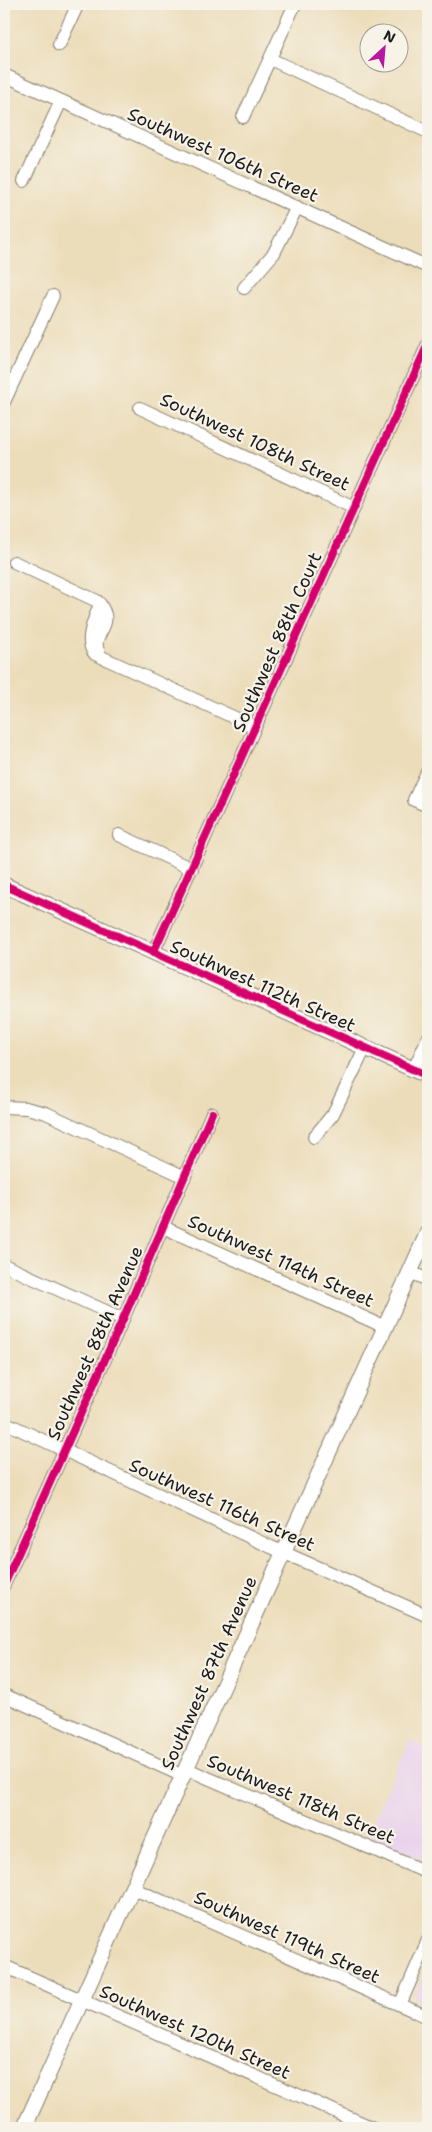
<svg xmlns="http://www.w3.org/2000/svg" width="432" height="2132" font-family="'Shantell Sans',sans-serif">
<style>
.built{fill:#e9d2ed}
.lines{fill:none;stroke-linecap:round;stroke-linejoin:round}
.minor-casing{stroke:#847c6b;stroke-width:14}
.major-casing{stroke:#847c6b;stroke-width:17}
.minor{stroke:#fff;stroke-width:12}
.major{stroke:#fff;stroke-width:15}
.cycleway-casing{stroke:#f7f3e8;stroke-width:11}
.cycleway{stroke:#d6006c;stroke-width:8}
.labels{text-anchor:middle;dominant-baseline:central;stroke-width:4.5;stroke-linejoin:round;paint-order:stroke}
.street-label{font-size:18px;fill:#1c1c1c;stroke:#f7f3e8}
</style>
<rect width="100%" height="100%" fill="#f7f3e8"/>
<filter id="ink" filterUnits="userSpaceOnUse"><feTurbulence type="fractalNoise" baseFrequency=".02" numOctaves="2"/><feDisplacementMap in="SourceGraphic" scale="10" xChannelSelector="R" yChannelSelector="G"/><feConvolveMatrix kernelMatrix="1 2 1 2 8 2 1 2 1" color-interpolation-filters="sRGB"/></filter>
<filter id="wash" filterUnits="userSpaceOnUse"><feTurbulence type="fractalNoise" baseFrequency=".0096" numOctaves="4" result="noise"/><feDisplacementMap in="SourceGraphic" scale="20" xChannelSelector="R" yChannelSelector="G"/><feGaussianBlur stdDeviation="1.12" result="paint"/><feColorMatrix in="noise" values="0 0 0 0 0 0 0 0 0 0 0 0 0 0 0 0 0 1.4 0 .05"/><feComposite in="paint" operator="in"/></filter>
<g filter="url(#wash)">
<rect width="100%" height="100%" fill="#ecddba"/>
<!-- built -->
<g class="built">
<path d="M410,1740L428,1748V1862L367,1835Z"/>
<path d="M428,1964V2007L417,2000L415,1994Z"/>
</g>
</g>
<g filter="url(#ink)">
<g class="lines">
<defs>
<g id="minor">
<path d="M59,45L78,4"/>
<path d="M270,59L428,132"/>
<path d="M4,75L428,267"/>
<path d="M243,117L295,4"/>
<path d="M24,181L61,101"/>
<path d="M244,288L274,253L297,207"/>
<path d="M4,402L53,296"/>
<path d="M140,408L354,508"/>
<path d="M14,562L97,601C120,627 88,632 99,653"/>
<path d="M100,604C95,618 83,642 95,654L255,727"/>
<path d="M428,770L414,800L428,806"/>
<path d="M119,835L192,869"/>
<path d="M153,953L428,344"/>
<path d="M414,1069L428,1038"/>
<path d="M4,1107L26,1108L46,1113L185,1177"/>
<path d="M314,1137L333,1114L365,1048"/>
<path d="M163,1227L385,1327"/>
<path d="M4,1265L123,1319"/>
<path d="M410,1272L428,1280"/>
<path d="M4,1422L271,1547L428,1616"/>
<path d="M4,1585L123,1319L212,1113"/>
<path d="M4,1695L183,1776"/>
<path d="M187,1769L428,1873"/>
<path d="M132,1888L428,2017"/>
<path d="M4,1966L373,2128"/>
<path d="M400,2005L428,1940"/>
</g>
<g id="major">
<path d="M4,885L428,1076"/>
<path d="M24,2128L428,1232"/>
</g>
</defs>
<!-- minor casing -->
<use href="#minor" class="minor-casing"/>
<!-- major casing -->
<use href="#major" class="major-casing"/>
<!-- minor -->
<use href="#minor" class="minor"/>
<!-- major -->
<use href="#major" class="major"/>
<defs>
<g id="cycleway">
<path d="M4,885L428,1076"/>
<path d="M153,953L428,344"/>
<path d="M4,1585L123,1319L212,1113"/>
</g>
</defs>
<!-- cycleway casing -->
<use href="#cycleway" class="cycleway-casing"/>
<!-- cycleway -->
<use href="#cycleway" class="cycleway"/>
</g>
</g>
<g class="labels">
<!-- street labels -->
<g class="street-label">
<text transform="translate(223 155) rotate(24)">Southwest 106th Street</text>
<text transform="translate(255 442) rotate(25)">Southwest 108th Street</text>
<text transform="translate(277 642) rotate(-66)">Southwest 88th Court</text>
<text transform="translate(263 986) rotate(24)">Southwest 112th Street</text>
<text transform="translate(281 1261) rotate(24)">Southwest 114th Street</text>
<text transform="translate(95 1343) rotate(-66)">Southwest 88th Avenue</text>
<text transform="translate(222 1505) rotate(24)">Southwest 116th Street</text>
<text transform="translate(209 1673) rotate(-66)">Southwest 87th Avenue</text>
<text transform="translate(301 1799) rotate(23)">Southwest 118th Street</text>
<text transform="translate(287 1937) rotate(24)">Southwest 119th Street</text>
<text transform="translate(195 2032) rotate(24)">Southwest 120th Street</text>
</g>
</g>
<!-- margin -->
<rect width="432" height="2132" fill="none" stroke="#f7f3e8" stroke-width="20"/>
<!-- north arrow -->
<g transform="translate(384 48) rotate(26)"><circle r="24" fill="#f7f3e8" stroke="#9f9d96"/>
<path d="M0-4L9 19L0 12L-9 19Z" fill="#b5179e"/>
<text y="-8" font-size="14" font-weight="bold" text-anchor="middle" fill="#1c1c1c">N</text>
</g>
</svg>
